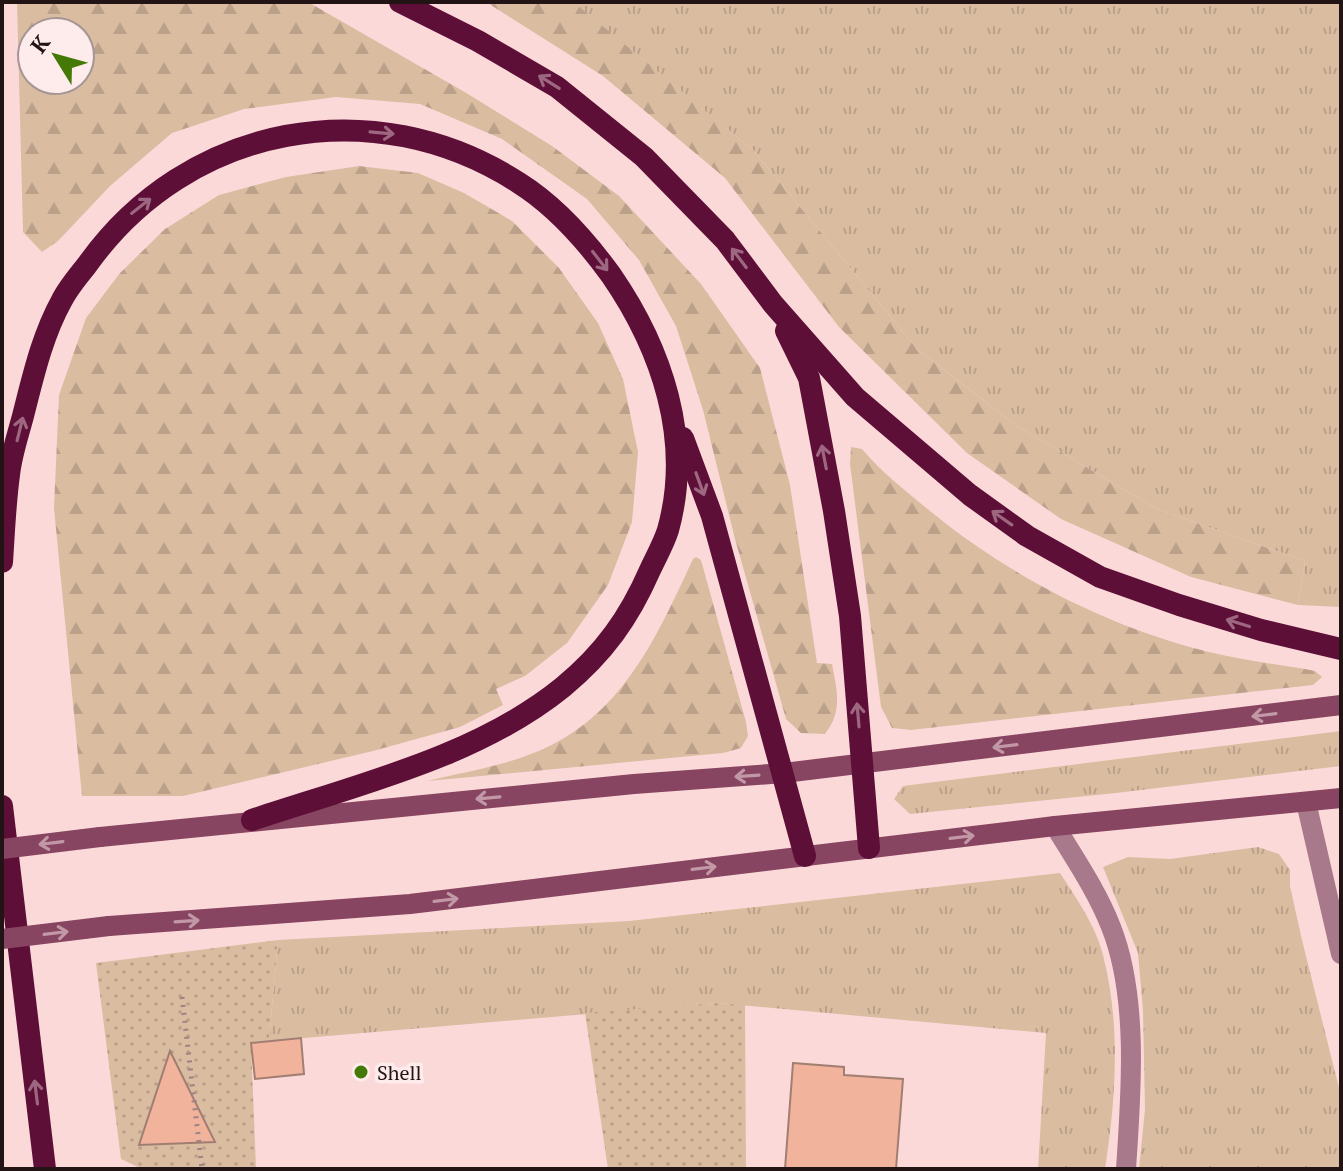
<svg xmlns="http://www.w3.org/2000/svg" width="1343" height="1171" font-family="'PT Serif',serif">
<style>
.grass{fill:url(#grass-tufts)}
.forest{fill:url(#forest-firs);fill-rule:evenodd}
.park{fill:url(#park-dots)}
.building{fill:#f1b39c;stroke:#a17e71;stroke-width:2}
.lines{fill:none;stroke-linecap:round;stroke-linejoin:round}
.path{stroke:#9d8384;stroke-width:5;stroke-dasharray:2 6;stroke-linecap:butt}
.service{stroke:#a8798a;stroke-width:20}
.secondary{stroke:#874561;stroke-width:20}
.trunk{stroke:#5d0f38;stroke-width:22}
.secondary-bridge{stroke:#874561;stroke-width:20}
.oneway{stroke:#9d6780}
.oneway2{stroke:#c298a6}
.poi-dot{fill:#457906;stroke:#fdeceb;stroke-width:3}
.labels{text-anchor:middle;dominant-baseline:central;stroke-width:7;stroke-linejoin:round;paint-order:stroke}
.poi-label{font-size:20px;fill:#221314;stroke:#fdeceb;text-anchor:start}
</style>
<defs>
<pattern id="grass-tufts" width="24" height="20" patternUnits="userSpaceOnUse" patternTransform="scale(2)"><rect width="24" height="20" fill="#dabca1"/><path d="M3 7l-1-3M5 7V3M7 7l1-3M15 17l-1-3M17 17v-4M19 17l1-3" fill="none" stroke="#bba18a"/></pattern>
<pattern id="forest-firs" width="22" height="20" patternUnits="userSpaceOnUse" patternTransform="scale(2)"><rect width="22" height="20" fill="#dabca1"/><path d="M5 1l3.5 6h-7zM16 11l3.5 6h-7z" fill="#bba18a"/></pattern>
<pattern id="park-dots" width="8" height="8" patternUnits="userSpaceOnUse" patternTransform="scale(2)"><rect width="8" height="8" fill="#dabca1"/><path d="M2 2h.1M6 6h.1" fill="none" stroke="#bba18a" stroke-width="1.8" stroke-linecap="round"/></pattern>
</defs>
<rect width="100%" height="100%" fill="#fcd9d9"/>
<!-- grass -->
<g class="grass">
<path d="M572,2H1341V607L1298,605L1305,561L1157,509L1017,426L917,349L754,151Z"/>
<path d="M1341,731V766L1116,793L910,814L894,799L903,786Z"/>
<path d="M1258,847L1279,854L1290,870V886L1301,936L1341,1096V1169H1139L1145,1109L1143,1011L1138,953L1103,867L1128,857L1170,859Z"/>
<path d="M1060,873C1076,898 1096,926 1103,955C1121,1025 1116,1098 1105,1169H1038L1046,1033L717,1003L269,1041L278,940L629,921Z"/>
</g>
<!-- forest -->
<g class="forest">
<path d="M17,2H308L468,94L552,146L619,196L701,284L760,368L790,485L817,663L832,664C837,691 843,711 825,734L801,733L786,719L735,539L703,410L676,326L639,260L587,199L502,139L420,104L336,97L244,109L172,133L110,186L58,241L42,252L23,232ZM32,32H80V80H32Z"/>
<path d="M486,2H572L577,5L754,151L917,349L1017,426L1157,509L1305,561L1298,605L1191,577L1061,519L967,453L839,327L725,178L603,76Z"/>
<path d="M359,166L418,173L464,193L512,221L559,268L598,323L623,379L638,452L632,522L608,585L567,643L525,676L496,689L503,705L460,727L373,751L183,796H82L54,508L59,395L86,318L120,273L165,229L219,195L286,177Z"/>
<path d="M851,447L862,449C882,473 906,491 930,511C1017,582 1125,636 1237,658C1263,663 1289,666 1315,671L1322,677L1313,685L911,730L892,728L881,707L850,464Z"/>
<path d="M696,557L701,560L746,722L748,736L741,748L723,753L428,781C459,773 492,768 523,757C618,725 654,643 693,559Z"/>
</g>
<!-- park -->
<g class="park">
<path d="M278,940L269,1041L251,1043L256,1169H142L121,1159L96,963Z"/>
<path d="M717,1003L745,1005L746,1169H608L585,1013Z"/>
</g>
<!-- building -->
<g class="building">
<path d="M301,1038L304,1074L255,1079L251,1043Z"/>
<path d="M170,1051L215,1142L139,1145Z"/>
<path d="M793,1063L844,1067V1075L903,1079L896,1169H785Z"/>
</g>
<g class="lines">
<!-- path -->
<path class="path" d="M182,997L202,1169"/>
<!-- service -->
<g class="service">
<path d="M1306,802L1341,954"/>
<path d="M1055,826C1075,859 1097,891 1111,927C1139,997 1131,1095 1126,1169"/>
</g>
<!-- secondary -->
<g class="secondary">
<path d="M100,837L634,784L784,773L1341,705"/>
<path d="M109,926L410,904L1055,826L1341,798"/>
</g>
<!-- trunk -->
<g class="trunk">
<path d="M400,2L478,41L557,87L644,157L725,240L773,304L855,397L970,495L1027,536L1100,577L1179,605L1261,630L1341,649"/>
<path d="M786,331L809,378L834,511L850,616L869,848"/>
<path d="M683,438L712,516L805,856"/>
<path d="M2,562C4,533 5,504 9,475C11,455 18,435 23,416C33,377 42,336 62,300C68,288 78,276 87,265C187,124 374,89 519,183C554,205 587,242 611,275C662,349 693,440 668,530C664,543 656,557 650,570C629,618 604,653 563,687C477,757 356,785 252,820"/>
<path d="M2,806L45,1169"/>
</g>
<!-- secondary-bridge -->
<g class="secondary-bridge">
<path d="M2,849L100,837"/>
<path d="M2,939L109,926"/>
</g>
</g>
<!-- one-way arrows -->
<defs><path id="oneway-shaft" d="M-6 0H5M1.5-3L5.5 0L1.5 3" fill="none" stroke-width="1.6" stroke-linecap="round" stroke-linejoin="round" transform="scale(2)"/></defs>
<g class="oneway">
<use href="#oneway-shaft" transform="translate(549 82) rotate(-148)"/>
<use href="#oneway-shaft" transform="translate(382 133) rotate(5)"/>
<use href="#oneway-shaft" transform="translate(141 206) rotate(-38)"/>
<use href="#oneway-shaft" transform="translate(739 258) rotate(-127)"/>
<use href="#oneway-shaft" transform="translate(600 261) rotate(52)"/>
<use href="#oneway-shaft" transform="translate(20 429) rotate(-76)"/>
<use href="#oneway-shaft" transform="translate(824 457) rotate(-101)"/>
<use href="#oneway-shaft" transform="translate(700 484) rotate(70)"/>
<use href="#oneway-shaft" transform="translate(1002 518) rotate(-145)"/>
<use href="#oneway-shaft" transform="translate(1238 623) rotate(-163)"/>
<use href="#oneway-shaft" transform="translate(858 715) rotate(-95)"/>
<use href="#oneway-shaft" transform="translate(36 1092) rotate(-97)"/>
</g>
<g class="oneway2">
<use href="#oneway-shaft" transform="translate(1264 715) rotate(173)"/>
<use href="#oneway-shaft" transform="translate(1005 746) rotate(173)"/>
<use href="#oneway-shaft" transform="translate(747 776) rotate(176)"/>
<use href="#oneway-shaft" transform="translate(488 798) rotate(175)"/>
<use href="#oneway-shaft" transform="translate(962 837) rotate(-7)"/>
<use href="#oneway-shaft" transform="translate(51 843) rotate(173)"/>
<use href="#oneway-shaft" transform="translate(704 868) rotate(-7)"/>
<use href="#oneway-shaft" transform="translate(446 900) rotate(-7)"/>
<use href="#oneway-shaft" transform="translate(187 921) rotate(-4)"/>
<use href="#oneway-shaft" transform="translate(56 933) rotate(-7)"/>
</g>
<!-- markers -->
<circle class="poi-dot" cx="361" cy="1072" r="8"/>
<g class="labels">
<!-- poi labels -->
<g class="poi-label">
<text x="377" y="1072">Shell</text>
</g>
</g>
<!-- border -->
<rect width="1343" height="1171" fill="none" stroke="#221314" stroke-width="8"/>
<!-- north arrow -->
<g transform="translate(56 56) rotate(307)"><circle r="38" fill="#fdeceb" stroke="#a59595" stroke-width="2"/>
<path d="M0-6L14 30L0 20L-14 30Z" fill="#457906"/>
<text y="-12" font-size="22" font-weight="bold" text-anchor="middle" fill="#221314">K</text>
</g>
</svg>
